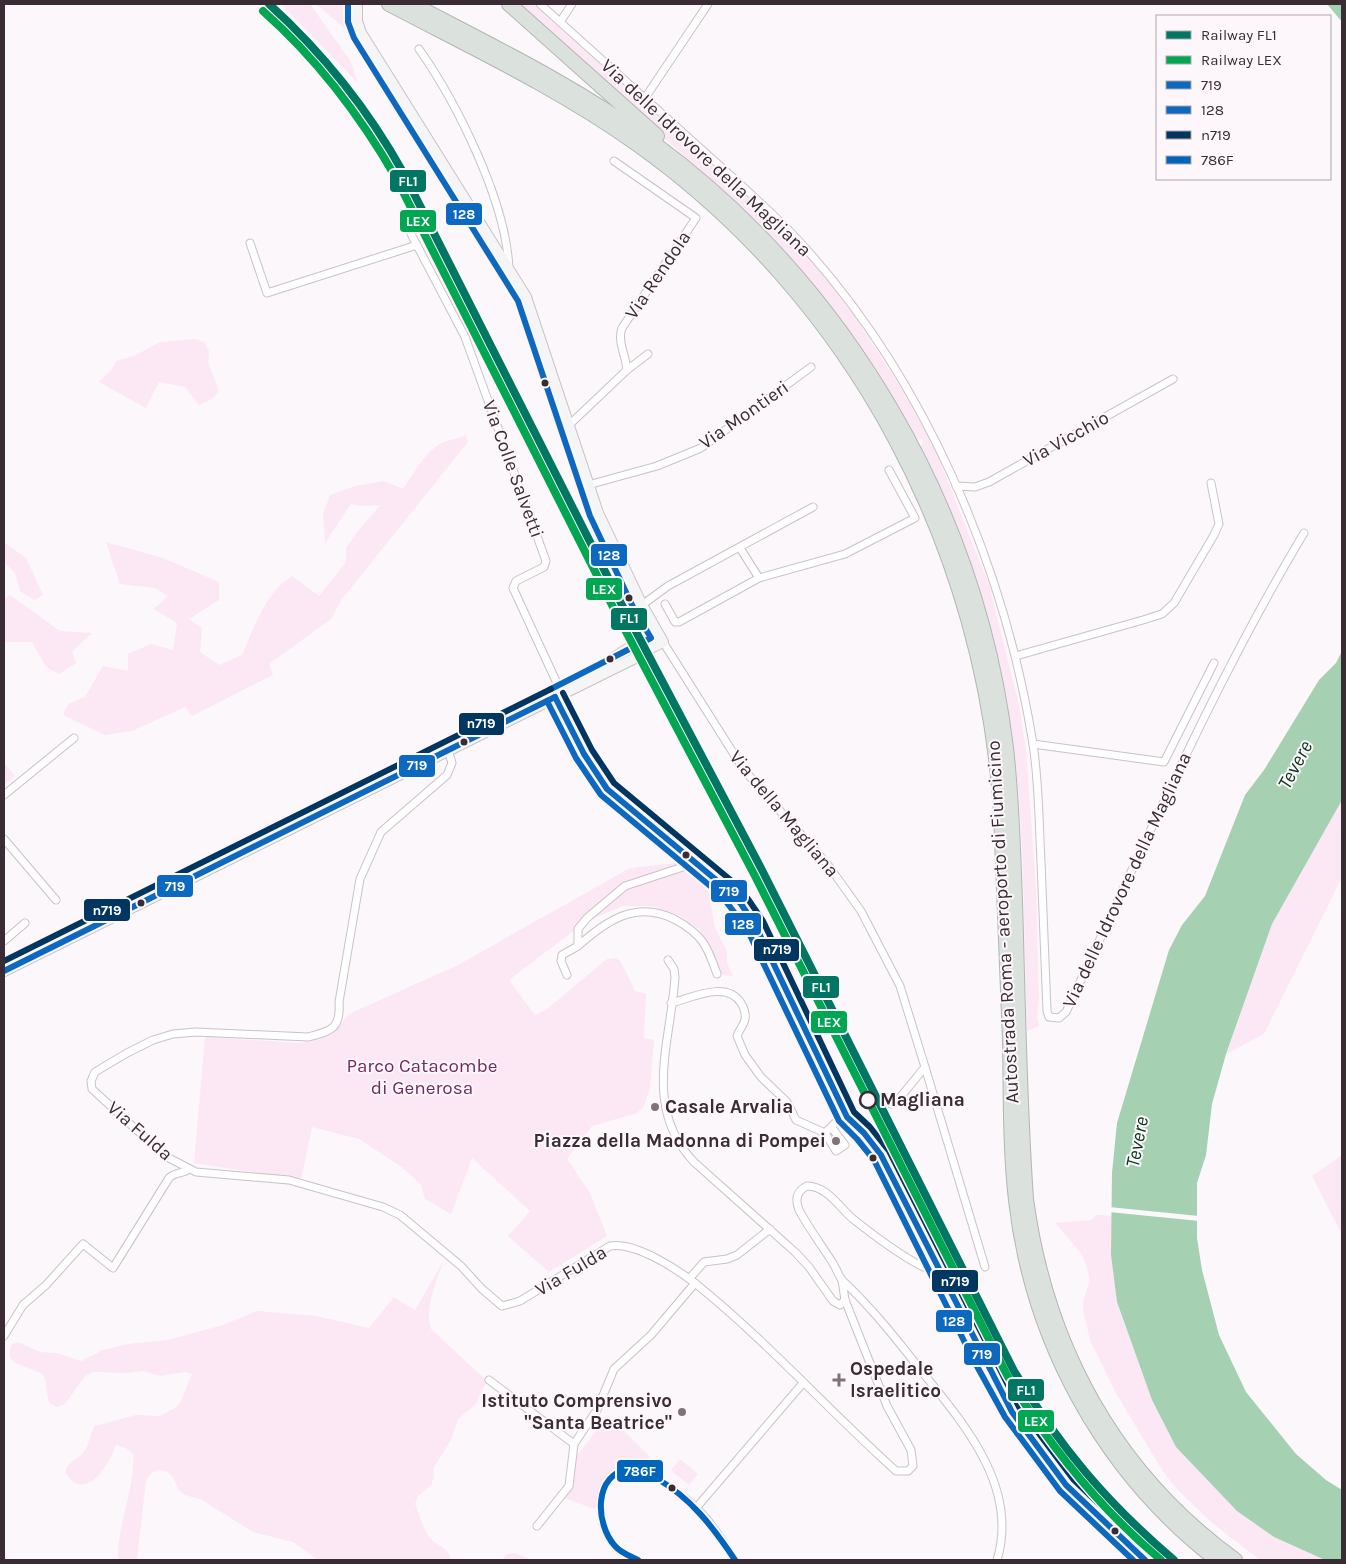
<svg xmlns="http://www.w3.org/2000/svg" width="1346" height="1564" font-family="Karla,sans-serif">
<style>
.green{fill:#fbe8f4}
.water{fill:#a5d0b1}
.pier{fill:#fcf7fa}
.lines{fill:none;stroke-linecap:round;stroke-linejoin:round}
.street-casing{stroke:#cac2c7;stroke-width:9}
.secondary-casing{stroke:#cac2c7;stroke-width:12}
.highway-casing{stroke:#b1b6b2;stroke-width:16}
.street{stroke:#fffefe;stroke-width:7}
.secondary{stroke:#f4f5f4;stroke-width:10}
.highway{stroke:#dbe2dd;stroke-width:14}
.bus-1-casing{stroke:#fdf6fa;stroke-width:10}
.bus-2-casing{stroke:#fdf6fa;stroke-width:10}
.bus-3-casing{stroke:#fdf6fa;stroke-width:10}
.bus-4-casing{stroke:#fdf6fa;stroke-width:10}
.bus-1{stroke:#0c69bf;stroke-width:6}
.bus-2{stroke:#0c69bf;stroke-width:6}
.bus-3{stroke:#00365f;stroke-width:6}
.bus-4{stroke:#0065bd;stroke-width:6}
.rail-1-casing{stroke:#fdf6fa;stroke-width:11}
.rail-2-casing{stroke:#fdf6fa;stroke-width:11}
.rail-1{stroke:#007663;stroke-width:8}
.rail-2{stroke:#00a651;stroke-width:8}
.bus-dot{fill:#392c34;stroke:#fdf6fa;stroke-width:2}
.stop-dot{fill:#fdf6fa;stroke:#392c34;stroke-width:2.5}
.poi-dot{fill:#7d7379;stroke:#fdf6fa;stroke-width:2}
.labels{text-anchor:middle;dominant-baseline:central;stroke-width:4;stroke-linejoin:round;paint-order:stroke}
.street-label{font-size:19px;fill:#392c34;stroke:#fdf6fa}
.park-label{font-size:19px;fill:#742a5f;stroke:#fdf6fa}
.stop-label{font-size:19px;font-weight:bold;fill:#392c34;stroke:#fdf6fa;text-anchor:start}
.poi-label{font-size:19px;font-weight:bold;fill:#392c34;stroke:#fdf6fa;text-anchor:start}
.water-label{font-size:20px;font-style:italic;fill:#04371a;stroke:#fdf6fa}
.line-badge{stroke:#fdf6fa;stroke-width:2}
.badge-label{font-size:14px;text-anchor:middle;font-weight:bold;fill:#fff}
</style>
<rect width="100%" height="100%" fill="#fcf7fa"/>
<!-- green -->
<g class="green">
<path d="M281,4H310L351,62L358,83Z"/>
<path d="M316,4H348L354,31L349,32Z"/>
<path d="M514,4H533L788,235L823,275L855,317L901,388L933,444L989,585L1019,705L1026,749L1036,887L1039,1000L1037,1017L1039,1026L1027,1031C1023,926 1026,818 1009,714C994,621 962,531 920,447L923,442L922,439L917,440L858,344L829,304L782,249L727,194Z"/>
<path d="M195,339L204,342L209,351L208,363L219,391L212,399L199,405L185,387L159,382L146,408L99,382L112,369L116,361L134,356L160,342Z"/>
<path d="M466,435L468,442L342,599L331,619L269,664L273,675L192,716L185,707L132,731L105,735L63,715L68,704L85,697L103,666L128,671V654L151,644L173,650L177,623L154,609L168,596L155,588L120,584L106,542L163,558L219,582V600L189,619L202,628L200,652L219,665L242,655C255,626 264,594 292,576L319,596L346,562V548L361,527L381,505L363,506L351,504L325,543L323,514L330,495L355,486L384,481L403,489C415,472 425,451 444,442C451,439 459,439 466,435Z"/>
<path d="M4,542L26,558L43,595L34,600L20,591L15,573L4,562Z"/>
<path d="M10,595L60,631L92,633L72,652L76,663L59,674L46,667L32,642H4V598Z"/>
<path d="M5,764L15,776L4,785V765Z"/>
<path d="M1342,800V877L1264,1034L1226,1054L1272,924Z"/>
<path d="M686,862L727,893L710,900L715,928L727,952V963L733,976L721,975L708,944L699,929L678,915L651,906H623L585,922L509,980L535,1015L546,1010L607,959L616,958L621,962L635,991L646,994L644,1038L654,1040L650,1088L644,1106L637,1113L592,1126L567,1159L590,1193L607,1236L549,1272L508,1236L530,1211L472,1158L451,1214L425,1199L421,1185L403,1168L359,1139L312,1127L301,1180L194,1163L205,1037L300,1043L321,1039L331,1034L349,1014L458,965L630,868Z"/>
<path d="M1342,1155V1239L1341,1233L1312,1176Z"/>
<path d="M1096,1215L1112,1216L1111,1255L1117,1302L1152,1400L1176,1447L1274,1537L1325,1560H1260L1211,1522L1175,1487L1162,1470L1116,1393L1090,1340L1083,1310V1301L1090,1281L1087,1267L1081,1253L1055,1223L1091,1220Z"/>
<path d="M444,1260C437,1279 424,1309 431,1329L487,1381L475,1405L458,1419L451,1440L433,1469L434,1477L431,1485L418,1496L415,1504C419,1514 423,1529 430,1538C438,1547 448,1546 451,1560H318L293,1542L253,1532L202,1500L185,1495L179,1490L172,1476L166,1471L158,1470L150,1474L146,1481L137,1560H118C117,1524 136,1486 133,1454L126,1448L116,1445C109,1465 85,1505 65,1472C69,1461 76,1460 84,1452C90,1444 89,1434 95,1426L136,1415L160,1416L175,1408L180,1403L192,1374L185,1372L160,1376L143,1371L126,1373L93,1372L85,1376L65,1404L57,1407L50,1404C45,1393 48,1384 43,1374L13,1362L9,1355L11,1345L18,1342L40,1352L57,1353L81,1361L103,1350L128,1344L168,1340L223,1325L257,1311L316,1316L369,1328L394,1297L415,1310Z"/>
<path d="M608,1415L664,1471L660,1475L635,1463C603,1467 602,1482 595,1509L564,1498L571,1489L577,1451L579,1453Z"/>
<path d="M680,1459L698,1474L689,1485L671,1470Z"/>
<path d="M515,1553L532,1560H502L507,1554Z"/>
</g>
<!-- water -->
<g class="water">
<path d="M1327,4H1342V22Z"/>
<path d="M1342,651V800L1272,924L1226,1054L1212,1104L1206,1155L1197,1183V1238L1202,1270L1219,1335L1246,1392L1296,1454L1326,1480L1342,1490V1560H1325L1274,1537L1237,1511L1176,1447L1152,1400L1117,1302L1111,1255L1112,1173L1117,1123L1169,950L1182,925L1205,896L1245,795L1264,770L1319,680L1336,663Z"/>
</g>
<!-- pier -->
<path class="pier" d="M1109,1207L1199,1216V1221L1109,1212Z"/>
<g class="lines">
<defs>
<g id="street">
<path d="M540,4C593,51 646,99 699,147C732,177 767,207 798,240C923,375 1004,563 1033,744C1039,783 1039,823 1041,862C1043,912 1045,961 1047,1011L1049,1017L1059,1018L1066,1012C1142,851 1212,686 1304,533"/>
<path d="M560,22L572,4"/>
<path d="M419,49C457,103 507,203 509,270"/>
<path d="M645,98L708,4"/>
<path d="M614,161L696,218L622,328C617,341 626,356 627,370"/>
<path d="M410,232L465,337L546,561L544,567L516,581L513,588L562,694"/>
<path d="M250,243L267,293L417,245"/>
<path d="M569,425L627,370L648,354"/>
<path d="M588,485L657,466L701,448L811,367"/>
<path d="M956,486L975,487L989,482L1173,379"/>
<path d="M740,548L759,578L845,554L915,518L889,470"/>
<path d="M665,604L675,622H679L759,578"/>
<path d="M642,605L668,586L813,507"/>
<path d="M663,642L744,770L828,865L861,911L900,986L925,1067L898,1100L891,1104"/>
<path d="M1016,656L1143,620L1162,614L1174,603L1214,535L1219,524L1211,483"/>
<path d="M1033,744L1164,762L1214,663"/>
<path d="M448,750L452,763L447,775L381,832L360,879L339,1002C341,1028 332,1031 308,1037L196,1032L173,1034L153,1040L127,1053L95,1072L91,1081L92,1089L165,1156L196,1172L289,1180L383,1207L400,1215L461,1266L482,1289L502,1306L520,1301L610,1246C634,1241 677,1269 696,1284C762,1337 820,1401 883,1459L896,1471H908L913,1466L911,1450L887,1406L845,1300L842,1280"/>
<path d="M4,795L74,738"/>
<path d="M4,839L56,900"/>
<path d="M695,863L625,886L587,918L578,929V946C606,921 636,900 674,919C702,934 707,945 717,974"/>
<path d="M4,941L25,923"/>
<path d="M668,960L674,969L675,977C671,1042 642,1107 694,1162L795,1252L809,1267L833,1301L840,1305L845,1300"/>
<path d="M567,975L561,961L562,955L578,946"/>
<path d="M671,1003C692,998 726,980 741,1003C744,1008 746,1013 745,1019C744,1025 739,1030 737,1036L745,1055L761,1077L787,1102L796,1120L825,1133"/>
<path d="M925,1067L985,1267"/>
<path d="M832,1128L845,1145L836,1151L825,1133L845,1113"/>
<path d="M940,1273C918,1269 872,1234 853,1219C839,1207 827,1186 807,1186C796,1191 795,1200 799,1210C809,1229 823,1247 834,1265C837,1270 839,1277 843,1281C873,1309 898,1341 923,1373C965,1425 1019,1488 997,1560"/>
<path d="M689,1279L704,1262L727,1259L737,1255L770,1229"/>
<path d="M4,1336L23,1305L46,1285L83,1244L113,1268L169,1178C175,1172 183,1174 189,1169"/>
<path d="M489,1380L574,1444"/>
<path d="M696,1508L803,1383"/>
<path d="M537,1526L569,1486L574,1444L597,1410L614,1369L651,1335L695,1283"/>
<path d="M638,1560C629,1556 619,1552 613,1544C595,1521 593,1470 632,1469C650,1469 692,1502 704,1516C716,1529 725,1545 735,1560"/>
</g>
<g id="secondary">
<path d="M357,4V21L361,33L526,297L598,513L642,605L663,642L649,649"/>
<path d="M643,640L656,631"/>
<path d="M574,683L629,648"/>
<path d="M555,697L584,754L607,789L727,889L741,904L763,940L850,1125L888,1171"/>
<path d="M4,971L635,658"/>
<path d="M852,1121L871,1140L881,1155L981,1355L1012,1412L1039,1450L1066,1485L1145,1560"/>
</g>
<g id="highway">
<path d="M389,4C473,48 560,89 637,144C855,299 985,549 1001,813C1004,889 1007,965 1010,1041C1011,1094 1010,1148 1016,1200C1032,1342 1104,1473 1217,1560"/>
<path d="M412,4C494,47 577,87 652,142C846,285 977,508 1006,748C1012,799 1013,850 1015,901C1018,1000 1019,1100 1026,1199C1046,1346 1114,1472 1235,1560"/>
<path d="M509,4L657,136"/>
</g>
</defs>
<!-- street casing -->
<use href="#street" class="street-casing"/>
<!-- secondary casing -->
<use href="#secondary" class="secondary-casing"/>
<!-- highway casing -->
<use href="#highway" class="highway-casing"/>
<!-- street -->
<use href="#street" class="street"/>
<!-- secondary -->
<use href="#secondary" class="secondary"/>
<!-- highway -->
<use href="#highway" class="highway"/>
<defs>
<g id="bus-1">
<path d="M555,697L584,754L607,789L727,889L741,904L755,925L847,1117L864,1133L881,1155L1012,1412L1066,1485L1145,1560"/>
<path d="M4,971L555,697"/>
</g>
<g id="bus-2">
<path d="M348,4V22L354,38L518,301L590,516L634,609L651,638L551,689"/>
<path d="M547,701L576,758L601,795L721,895L747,929L839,1121L857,1139L874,1160L973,1359L1005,1417L1060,1491L1133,1560"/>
</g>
<g id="bus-3">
<path d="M563,693L592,750L614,783L733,882L748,899L763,921L854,1112L870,1127L889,1151L1019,1407L1073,1479L1151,1554"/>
<path d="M4,961L551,689"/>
</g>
<path id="bus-4" d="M638,1560C630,1556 621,1553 615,1546C595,1524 593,1473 630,1469C639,1469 648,1474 656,1478C691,1498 713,1527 735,1560"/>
</defs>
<!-- bus-1 casing -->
<use href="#bus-1" class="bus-1-casing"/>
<!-- bus-2 casing -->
<use href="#bus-2" class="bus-2-casing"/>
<!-- bus-3 casing -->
<use href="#bus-3" class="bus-3-casing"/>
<!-- bus-4 casing -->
<use href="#bus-4" class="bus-4-casing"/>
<!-- bus-1 -->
<use href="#bus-1" class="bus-1"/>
<!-- bus-2 -->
<use href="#bus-2" class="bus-2"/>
<!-- bus-3 -->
<use href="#bus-3" class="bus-3"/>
<!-- bus-4 -->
<use href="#bus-4" class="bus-4"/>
<defs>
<path id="rail-1" d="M269,4C324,54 368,109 404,174L622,605L763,872L1014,1371C1060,1447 1106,1502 1174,1560"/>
<path id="rail-2" d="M263,11C317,59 360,115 396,178L614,609L755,876L1007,1375C1049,1446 1098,1507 1161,1560"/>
</defs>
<!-- rail-1 casing -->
<use href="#rail-1" class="rail-1-casing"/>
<!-- rail-2 casing -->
<use href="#rail-2" class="rail-2-casing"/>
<!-- rail-1 -->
<use href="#rail-1" class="rail-1"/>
<!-- rail-2 -->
<use href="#rail-2" class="rail-2"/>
</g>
<!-- markers -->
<g class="bus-dot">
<circle cx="545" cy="383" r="4.5"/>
<circle cx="629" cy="598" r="4.5"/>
<circle cx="610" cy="659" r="4.5"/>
<circle cx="464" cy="742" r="4.5"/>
<circle cx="686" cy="855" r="4.5"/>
<circle cx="141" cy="903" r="4.5"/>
<circle cx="873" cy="1158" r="4.5"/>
<circle cx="672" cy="1488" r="4.5"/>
<circle cx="1115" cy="1531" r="4.5"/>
</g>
<circle class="stop-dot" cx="868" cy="1100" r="8"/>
<g class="poi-dot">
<circle cx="655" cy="1107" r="5"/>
<circle cx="836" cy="1141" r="5"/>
<path d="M836.5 1372.5h5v5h5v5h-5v5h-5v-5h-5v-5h5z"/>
<circle cx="682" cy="1412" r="5"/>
</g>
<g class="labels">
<!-- street labels -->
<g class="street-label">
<text transform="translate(706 158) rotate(43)">Via delle Idrovore della Magliana</text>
<text transform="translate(658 275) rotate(-56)">Via Rendola</text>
<text transform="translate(744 415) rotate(-35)">Via Montieri</text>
<text transform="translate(1066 439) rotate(-29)">Via Vicchio</text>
<text transform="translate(513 469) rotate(70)">Via Colle Salvetti</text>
<text transform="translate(784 814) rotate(50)">Via della Magliana</text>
<text transform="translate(1127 880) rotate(-65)">Via delle Idrovore della Magliana</text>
<text transform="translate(1003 922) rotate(-93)">Autostrada Roma - aeroporto di Fiumicino</text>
<text transform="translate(140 1131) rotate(41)">Via Fulda</text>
<text transform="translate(571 1271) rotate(-31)">Via Fulda</text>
</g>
<!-- park labels -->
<g class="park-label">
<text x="422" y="1066">Parco Catacombe<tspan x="422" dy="22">di Generosa</tspan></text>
</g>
<!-- stop labels -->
<g class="stop-label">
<text x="880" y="1100">Magliana</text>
</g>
<!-- poi labels -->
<g class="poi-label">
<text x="665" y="1107">Casale Arvalia</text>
<text x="826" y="1141" text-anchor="end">Piazza della Madonna di Pompei</text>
<text x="850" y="1369">Ospedale<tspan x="850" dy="22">Israelitico</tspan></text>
<text x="672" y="1401" text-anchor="end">Istituto Comprensivo<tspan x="672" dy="22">"Santa Beatrice"</tspan></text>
</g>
<!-- water labels -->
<g class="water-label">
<text transform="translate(1295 765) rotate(-62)">Tevere</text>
<text transform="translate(1137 1142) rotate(-79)">Tevere</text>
</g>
</g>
<g class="line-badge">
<rect x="389" y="169" width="38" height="24" rx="5" fill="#007663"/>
<rect x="445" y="202" width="38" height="24" rx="5" fill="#0c69bf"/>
<rect x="399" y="209" width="38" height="24" rx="5" fill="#00a651"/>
<rect x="590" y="543" width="38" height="24" rx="5" fill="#0c69bf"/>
<rect x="585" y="577" width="38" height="24" rx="5" fill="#00a651"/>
<rect x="610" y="607" width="38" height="24" rx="5" fill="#007663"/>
<rect x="458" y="712" width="47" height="24" rx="5" fill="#00365f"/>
<rect x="398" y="754" width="38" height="24" rx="5" fill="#0c69bf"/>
<rect x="156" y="874" width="38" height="24" rx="5" fill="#0c69bf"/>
<rect x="710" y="879" width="38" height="24" rx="5" fill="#0c69bf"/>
<rect x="83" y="898" width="48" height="24" rx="5" fill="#00365f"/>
<rect x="724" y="912" width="38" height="24" rx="5" fill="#0c69bf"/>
<rect x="753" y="938" width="47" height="24" rx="5" fill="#00365f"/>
<rect x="802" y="975" width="38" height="24" rx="5" fill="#007663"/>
<rect x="810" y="1010" width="38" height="24" rx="5" fill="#00a651"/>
<rect x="931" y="1269" width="48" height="24" rx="5" fill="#00365f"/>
<rect x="935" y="1309" width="38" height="24" rx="5" fill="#0c69bf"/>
<rect x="963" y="1342" width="38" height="24" rx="5" fill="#0c69bf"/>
<rect x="1007" y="1378" width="38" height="24" rx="5" fill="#007663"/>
<rect x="1017" y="1409" width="38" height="24" rx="5" fill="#00a651"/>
<rect x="616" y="1459" width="48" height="24" rx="5" fill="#0065bd"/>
</g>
<g class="badge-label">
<text x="408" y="186">FL1</text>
<text x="464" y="219">128</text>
<text x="418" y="226">LEX</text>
<text x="609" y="560">128</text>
<text x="604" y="594">LEX</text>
<text x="629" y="623">FL1</text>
<text x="481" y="728">n719</text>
<text x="417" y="770">719</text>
<text x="175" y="891">719</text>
<text x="729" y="896">719</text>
<text x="107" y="915">n719</text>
<text x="743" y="929">128</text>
<text x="777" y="954">n719</text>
<text x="821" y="992">FL1</text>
<text x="829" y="1027">LEX</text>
<text x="955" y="1286">n719</text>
<text x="954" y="1326">128</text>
<text x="982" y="1359">719</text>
<text x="1026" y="1395">FL1</text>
<text x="1036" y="1426">LEX</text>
<text x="640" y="1476">786F</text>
</g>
<!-- border -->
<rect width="1346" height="1564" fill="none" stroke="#392c34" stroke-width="10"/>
<!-- legend -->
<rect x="1156" y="15" width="175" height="165" fill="#fdf6fa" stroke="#afa5ab"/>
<rect x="1166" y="31" width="25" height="8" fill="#007663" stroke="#afa5ab"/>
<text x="1201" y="40" font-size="15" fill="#392c34">Railway FL1</text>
<rect x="1166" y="56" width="25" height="8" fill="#00a651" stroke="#afa5ab"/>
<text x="1201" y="65" font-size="15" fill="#392c34">Railway LEX</text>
<rect x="1166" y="81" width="25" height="8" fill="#0c69bf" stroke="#afa5ab"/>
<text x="1201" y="90" font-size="15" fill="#392c34">719</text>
<rect x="1166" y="106" width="25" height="8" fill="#0c69bf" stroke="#afa5ab"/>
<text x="1201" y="115" font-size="15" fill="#392c34">128</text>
<rect x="1166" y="131" width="25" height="8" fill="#00365f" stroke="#afa5ab"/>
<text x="1201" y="140" font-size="15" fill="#392c34">n719</text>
<rect x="1166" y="156" width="25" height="8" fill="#0065bd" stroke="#afa5ab"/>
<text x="1201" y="165" font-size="15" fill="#392c34">786F</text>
</svg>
